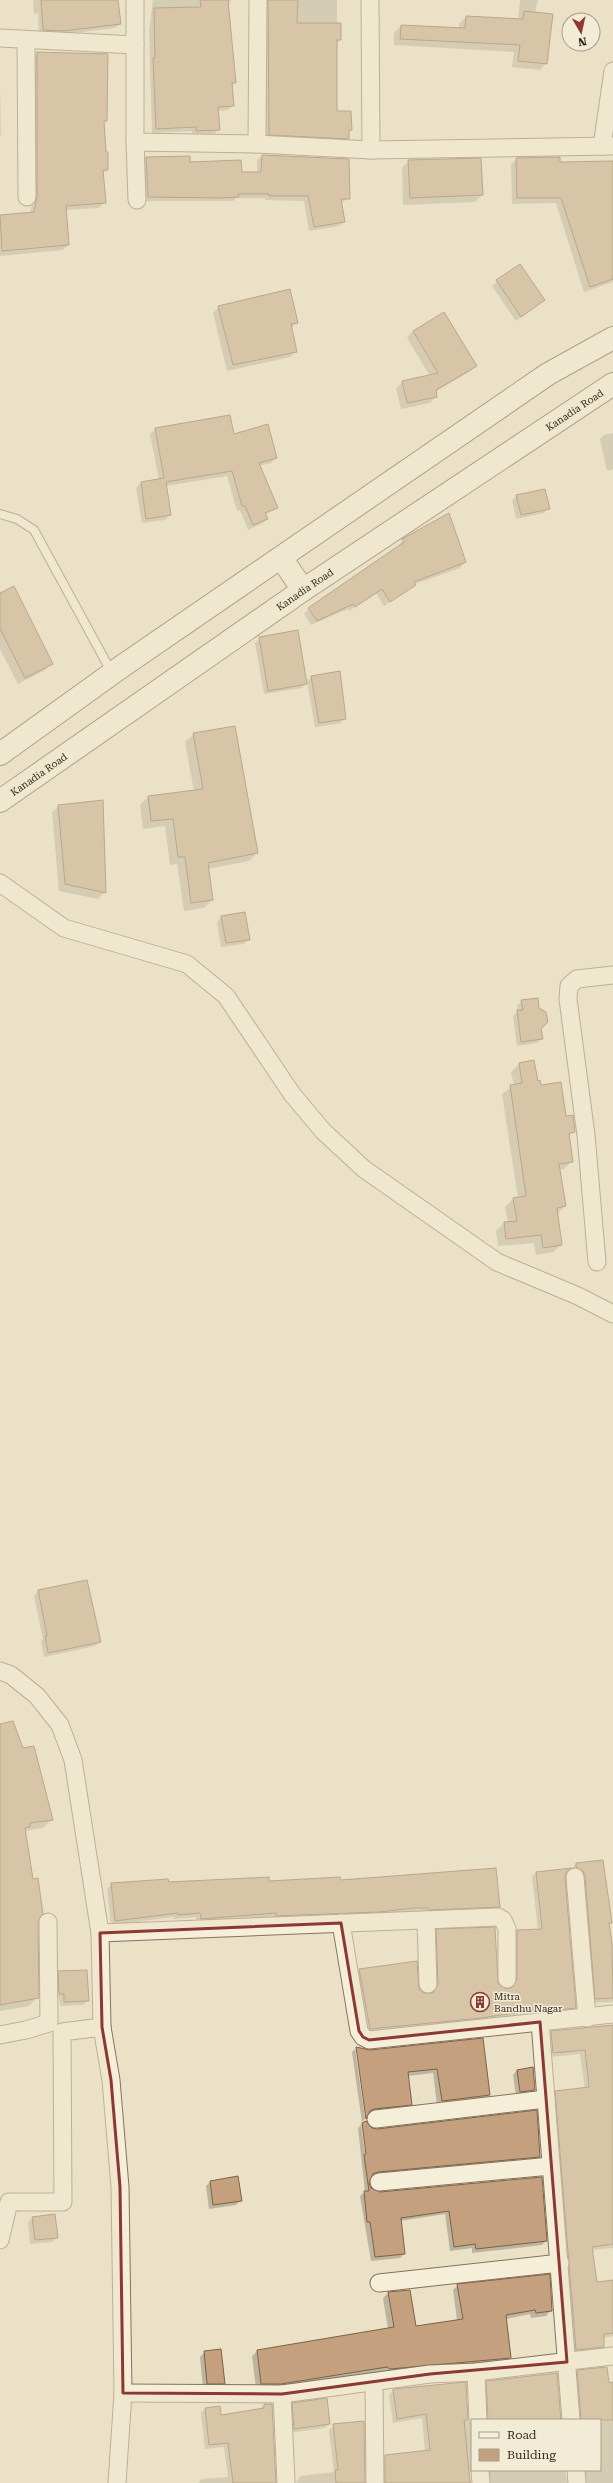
<svg xmlns="http://www.w3.org/2000/svg" width="613" height="2483" font-family="'Roboto Serif',serif">
<style>
.shadow{fill:#0003}
.building{fill:#c4a07f;stroke:#806046}
.lines{fill:none;stroke-linecap:round;stroke-linejoin:round}
.lane-casing{stroke:#83745d;stroke-width:10}
.street-casing{stroke:#83745d;stroke-width:19}
.secondary-casing{stroke:#655540;stroke-width:24}
.lane{stroke:#f5eed8;stroke-width:8}
.street{stroke:#f5eed8;stroke-width:17}
.secondary{stroke:#f5eed8;stroke-width:22}
.marked{fill:none;stroke:#8c3833;stroke-width:3;stroke-linejoin:round}
.labels{text-anchor:middle;dominant-baseline:central;stroke-width:3;stroke-linejoin:round;paint-order:stroke}
.street-label{font-size:10px;fill:#352b20;stroke:#f2ebd5}
.poi-label{font-size:10px;fill:#352b20;stroke:#f2ebd5;text-anchor:start}
</style>
<rect width="100%" height="100%" fill="#eae1c6"/>
<!-- shadow -->
<g class="shadow">
<path d="M33,0H118L120,24L115,28L58,35L39,34L38,13L34,14Z"/>
<path d="M153,0H231L228,7L235,82L231,86L233,105L228,110L217,111L219,129L214,134L192,135V131L152,133L149,31Z"/>
<path d="M262,0H337V24L340,39L336,44V112H350L351,130L348,133V138L344,143L265,139Z"/>
<path d="M520,0H538L535,13L546,63L540,70L512,67L514,52L394,45V33L401,26L459,29V24L466,17L518,20Z"/>
<path d="M37,53L106,121L103,124L107,170L102,174L105,202L99,208L65,210L68,245L63,250L0,256V216L30,214L32,203V59Z"/>
<path d="M0,88L1,134L0,136Z"/>
<path d="M262,156L349,198L341,203L344,222L339,226L309,231L304,201L265,200V198H236L233,201H143L141,163L146,158L189,157V163L241,173H257V160Z"/>
<path d="M517,159L559,163H613V282L584,292L556,203L512,204L511,164Z"/>
<path d="M409,161L482,195L475,202L403,205L402,168Z"/>
<path d="M519,265L544,300L516,321L492,286Z"/>
<path d="M219,307L297,322L291,329L296,351L290,357L227,371L213,313Z"/>
<path d="M413,331L475,366L469,372L435,392L436,397L430,403L401,409L396,388L403,382L430,376L407,338Z"/>
<path d="M156,429L233,435L276,458L271,463L259,466L277,507L265,515L267,519L261,524L248,530L240,510L237,511L227,476L166,486L170,515L165,520L142,523L136,488L141,483L159,480L150,434Z"/>
<path d="M613,433V469L607,471L600,439L604,435Z"/>
<path d="M517,496L548,508L544,513L516,519L512,500Z"/>
<path d="M403,540L465,562L460,568L415,584L384,606L376,593L349,611L348,609L311,625L304,614L309,609L398,547Z"/>
<path d="M0,594L52,663L45,670L18,684L0,649Z"/>
<path d="M260,638L306,682L312,677L345,718L341,723L315,727L307,682L302,688L264,694L255,643Z"/>
<path d="M194,734L257,853L249,861L208,869L212,900L204,908L184,911L177,864L170,865L165,826L143,829L140,805L148,797L194,791L185,742Z"/>
<path d="M59,806L105,892L98,899L59,891L52,812Z"/>
<path d="M221,917L248,939L244,944L221,947L217,922Z"/>
<path d="M522,1001L540,1029L542,1038L537,1043L517,1046L513,1016L518,1011L517,1006Z"/>
<path d="M519,1064L537,1082L574,1131L568,1138L572,1161L564,1169L559,1170L565,1206L557,1214L561,1245L553,1252L536,1255L534,1243L498,1246L496,1231L504,1223H508L505,1207L513,1199L518,1198L502,1094L514,1085L511,1072Z"/>
<path d="M38,1591L100,1642L95,1646L44,1657L41,1642L43,1639L34,1596Z"/>
<path d="M0,1725L22,1750L52,1820L43,1828L25,1831L37,1922L38,1997L29,2006L0,2011Z"/>
<path d="M602,1861L611,1923L608,1925L613,1966V2002L591,2003L572,1868L576,1864Z"/>
<path d="M569,1869L564,1878L575,2008L571,2012L545,2015V2012L366,2034L355,1975L359,1970L418,1989L423,1994H431L434,1989L432,1935L437,1930L502,1989H510L513,1984V1935L517,1931L538,1930L532,1877L536,1873Z"/>
<path d="M340,1881L498,1907L494,1912H409L373,1916L272,1920V1917L196,1923V1917L174,1919V1917L111,1925L107,1889L112,1884Z"/>
<path d="M59,1972L88,2000L83,2005L60,2006L59,1997L55,1998L54,1976Z"/>
<path d="M613,2025V2248L592,2250L596,2283L613,2281V2336L603,2338V2347L598,2351L571,2354L551,2096L556,2091L585,2089L580,2054L549,2057L547,2036L551,2032Z"/>
<path d="M482,2039L489,2095L485,2100L437,2105L433,2073L408,2076L411,2104L407,2109L367,2114L356,2048L370,2051Z"/>
<path d="M355,2049L365,2118L367,2116L362,2122L352,2052Z"/>
<path d="M517,2070L534,2090L530,2094L516,2096L513,2075Z"/>
<path d="M366,2123L371,2129L539,2157L535,2161L373,2176L368,2182L370,2189L380,2193L541,2178L546,2241L542,2245L472,2253V2248L450,2251L445,2214L400,2221L404,2254L400,2258L371,2261L360,2196L365,2192L358,2128L361,2125L366,2159H368L364,2127L361,2125Z"/>
<path d="M210,2182L241,2200L236,2205L209,2209L206,2186Z"/>
<path d="M33,2218L57,2237L52,2242L30,2244L28,2222Z"/>
<path d="M458,2285L551,2310L546,2316L531,2318L530,2314L506,2319L510,2358L505,2363L384,2374L382,2372L276,2389H256L252,2356L257,2351L388,2329L383,2298L388,2293L415,2327L457,2320L453,2290Z"/>
<path d="M205,2352L224,2383L219,2388H203L200,2357Z"/>
<path d="M578,2371L608,2384L613,2383V2483H582L580,2470H600V2420H577L573,2376Z"/>
<path d="M487,2382L560,2420H484L482,2386Z"/>
<path d="M465,2384L467,2421L472,2429V2465L469,2471L471,2483H380L381,2460L385,2456L425,2452L422,2418L393,2423L389,2395L393,2390Z"/>
<path d="M293,2404L329,2424L325,2428L289,2433L288,2408Z"/>
<path d="M264,2405H272L276,2483H198L202,2479L228,2477L224,2447L205,2449L201,2413L205,2409L219,2407L220,2416L260,2409Z"/>
<path d="M334,2425L364,2483H296L300,2476L334,2472L329,2430Z"/>
<path d="M484,2470H565L567,2483H486Z"/>
</g>
<!-- building -->
<g class="building">
<path d="M41,0H118L121,24L63,31L43,30Z"/>
<path d="M200,0H228L236,83H232L234,106L218,107L220,130L196,131V127L156,129L153,58H155L154,8L201,7Z"/>
<path d="M268,0H298L297,23H341V40H337V111H351L352,130H349V139L269,135Z"/>
<path d="M524,11L553,14L547,64L518,61L520,45L400,39L401,25L465,28L466,16L523,19Z"/>
<path d="M37,52L108,54L107,121H104L106,152H108V170H103L106,203L66,206L69,245L2,251L0,215L34,212L37,197Z"/>
<path d="M262,155L349,159L350,199H341L345,222L314,227L308,196H269V194H238L239,197L221,198L148,197L146,157L190,156V162L241,160L242,172H261Z"/>
<path d="M560,157V162L613,161V279L590,287L561,198H517L516,158Z"/>
<path d="M481,158L483,195L410,198L408,160Z"/>
<path d="M520,264L545,300L521,317L496,280Z"/>
<path d="M290,289L298,323L291,324L297,352L233,365L218,306Z"/>
<path d="M444,312L477,366L436,390L437,397L407,403L402,381L438,373L413,331Z"/>
<path d="M230,415L234,434L268,424L277,458L259,463L278,508L265,513L268,519L253,525L245,506H242L232,471L166,482L171,515L146,519L141,482L164,478L155,428Z"/>
<path d="M545,489L550,509L521,515L516,495Z"/>
<path d="M449,513L466,562L414,582L416,585L390,602L382,589L355,607L353,604L317,621L308,608L404,542L402,539Z"/>
<path d="M14,586L53,664L25,678L0,629V593Z"/>
<path d="M298,630L307,684L268,691L259,637Z"/>
<path d="M340,671L346,719L319,723L311,676Z"/>
<path d="M235,726L258,853L208,863L213,900L191,903L185,857H178L173,819L151,821L148,796L203,789L193,733Z"/>
<path d="M103,800L106,893L65,884L58,805Z"/>
<path d="M245,912L250,940L226,943L221,916Z"/>
<path d="M538,998L539,1008L546,1012L548,1022L541,1029L543,1039L521,1042L517,1010H523L521,1000Z"/>
<path d="M534,1060L538,1081L540,1080L541,1085L561,1082L566,1116L573,1115L575,1132L569,1133L573,1162L559,1164L566,1206L557,1208L562,1245L543,1248L541,1235L506,1239L504,1222L517,1221L513,1198L526,1196L510,1085L522,1083L519,1063Z"/>
<path d="M87,1580L101,1642L48,1653L45,1636H47L38,1590Z"/>
<path d="M13,1721L23,1748L34,1746L53,1820L30,1823V1827L25,1828L33,1879L38,1878L43,1914L38,1922L39,1998L0,2005V1724Z"/>
<path d="M603,1860L612,1923H609L612,1943L613,1998L595,1999L585,1876L583,1871L576,1867V1863Z"/>
<path d="M496,1868L500,1907L429,1910L428,1908H414L379,1912L276,1916V1913L201,1919L200,1913L178,1915V1913L115,1921L111,1883L168,1879L169,1882L269,1877V1881L340,1877L341,1880Z"/>
<path d="M572,1868L566,1872L565,1878L576,2008L549,2011V2008L481,2018L370,2029L359,1969L417,1961L419,1989L424,1993H433L438,1984L436,1929L495,1927L498,1984L507,1989L512,1987L517,1979V1930L542,1929L536,1872Z"/>
<path d="M87,1970L89,2001L64,2002V1994H59L58,1971Z"/>
<path d="M613,2025V2244L592,2247L597,2282L613,2280V2333L604,2334V2347L576,2350L555,2091L589,2087L585,2050L553,2053L551,2031Z"/>
<path d="M483,2038L490,2095L442,2101L437,2069L408,2072L412,2105L374,2109L370,2111L366,2119L356,2047L370,2050Z"/>
<path d="M533,2067L535,2090L520,2092L517,2070Z"/>
<path d="M537,2110L540,2157L378,2172L373,2174L369,2183L371,2188L380,2192L542,2177L547,2241L476,2249L475,2244L454,2247L449,2211L401,2218L405,2254L375,2257L370,2222H367L364,2191H369L364,2155L366,2154L362,2123L366,2121L372,2128L377,2129Z"/>
<path d="M238,2176L242,2201L213,2205L210,2181Z"/>
<path d="M55,2214L58,2238L35,2240L32,2217Z"/>
<path d="M550,2274L552,2311L536,2313L535,2310L506,2315L511,2358L390,2369L387,2367L281,2384H261L257,2350L394,2327L388,2292L410,2290L416,2326L463,2319L457,2284Z"/>
<path d="M221,2349L225,2384H207L204,2351Z"/>
<path d="M607,2367L609,2383L613,2382V2420H581L577,2370Z"/>
<path d="M557,2373L561,2420H488L486,2381Z"/>
<path d="M466,2382L468,2420H464L470,2483H385V2455L430,2450L426,2414L397,2419L393,2389Z"/>
<path d="M327,2398L330,2424L294,2429L292,2403Z"/>
<path d="M264,2404H272L276,2483H233L228,2443L209,2445L205,2408L220,2406L221,2415L264,2408Z"/>
<path d="M364,2421L365,2483H336L335,2470H338L333,2424Z"/>
</g>
<g class="lines">
<defs>
<path id="lane" d="M0,514L17,519L34,530L112,673"/>
<g id="street">
<path d="M135,0V142L257,144L371,150L370,0"/>
<path d="M0,38L135,45"/>
<path d="M26,40L27,197"/>
<path d="M135,142L137,200"/>
<path d="M257,144L258,0"/>
<path d="M602,146L613,71"/>
<path d="M371,150L613,146"/>
<path d="M0,883L64,928L187,964L226,996L292,1094L323,1131L364,1169L497,1262L578,1296L613,1314"/>
<path d="M597,1262L586,1135L568,999L569,986L577,979L613,975"/>
<path d="M0,1671L11,1675L37,1696L60,1725L73,1760L100,1933L102,2027L111,2080L120,2187L123,2393L117,2483"/>
<path d="M575,1877L587,2018"/>
<path d="M426,1920L428,1984"/>
<path d="M341,1923L359,2031L363,2037L369,2040L540,2022"/>
<path d="M100,1933L498,1917L503,1920L507,1929V1979"/>
<path d="M0,2035L26,2030L49,2023L48,1922"/>
<path d="M376,2119L546,2099"/>
<path d="M379,2182L551,2166"/>
<path d="M0,2240L9,2202H63L62,2032L102,2027"/>
<path d="M379,2283L560,2263"/>
<path d="M476,2372L478,2420"/>
<path d="M374,2382L375,2483"/>
<path d="M123,2393L282,2394L430,2374L476,2372L613,2356"/>
<path d="M282,2394L286,2483"/>
<path d="M571,2420L540,2022L613,2014"/>
<path d="M480,2470L481,2483"/>
<path d="M576,2470L577,2483"/>
</g>
<g id="secondary">
<path d="M282,559L303,590"/>
<path d="M0,754L121,667L548,374L613,338"/>
<path id="s1" d="M0,801L303,590L613,384"/>
</g>
</defs>
<!-- lane casing -->
<use href="#lane" class="lane-casing"/>
<!-- street casing -->
<use href="#street" class="street-casing"/>
<!-- secondary casing -->
<use href="#secondary" class="secondary-casing"/>
<!-- lane -->
<use href="#lane" class="lane"/>
<!-- street -->
<use href="#street" class="street"/>
<!-- secondary -->
<use href="#secondary" class="secondary"/>
</g>
<!-- marked area -->
<path d="M0 0H613V2483H0ZM341,1923L359,2031L363,2037L369,2040L540,2022L567,2362L430,2374L282,2394L123,2393L120,2187L111,2080L102,2027L100,1933Z" fill="#eae1c6" fill-opacity=".55" fill-rule="evenodd"/>
<path class="marked" d="M341,1923L359,2031L363,2037L369,2040L540,2022L567,2362L430,2374L282,2394L123,2393L120,2187L111,2080L102,2027L100,1933Z"/>
<!-- icons -->
<defs>
<symbol id="building-ring" viewBox="-11 -11 22 22"><circle r="9.5" fill="#f2ebd5" stroke="#8c3833" stroke-width="1.5"/><path d="M-4-6H4V6H1V3H-1V6H-4ZM-2.5-4.3h1.7v1.8h-1.7ZM.8-4.3h1.7v1.8H.8ZM-2.5-1h1.7V.8h-1.7ZM.8-1h1.7V.8H.8Z" fill="#8c3833"/></symbol>
</defs>
<g fill-rule="evenodd">
<use href="#building-ring" x="469" y="1991" width="22" height="22"/>
</g>
<g class="labels">
<!-- street labels -->
<g class="street-label">
<text stroke="none"><textPath href="#s1" startOffset="695">Kanadia Road</textPath></text>
<text stroke="none"><textPath href="#s1" startOffset="371">Kanadia Road</textPath></text>
<text stroke="none"><textPath href="#s1" startOffset="47">Kanadia Road</textPath></text>
</g>
<!-- poi labels -->
<g class="poi-label">
<text x="494" y="1996">Mitra<tspan x="494" dy="12">Bandhu Nagar</tspan></text>
</g>
</g>
<!-- legend -->
<rect x="471" y="2419" width="130" height="52" fill="#f2ebd5" stroke="#a69e8d"/>
<rect x="479" y="2432" width="20" height="6" fill="#f5eed8" stroke="#a69e8d"/>
<text x="507" y="2439" font-size="12" fill="#352b20">Road</text>
<rect x="479" y="2449" width="20" height="12" fill="#c4a07f" stroke="#a69e8d"/>
<text x="507" y="2459" font-size="12" fill="#352b20">Building</text>
<!-- north arrow -->
<g transform="translate(581 32) rotate(171)"><circle r="19" fill="#f2ebd5" stroke="#a69e8d"/>
<path d="M0-3L7 15L0 10L-7 15Z" fill="#8c3833"/>
<text y="-6" font-size="11" font-weight="bold" text-anchor="middle" fill="#352b20">N</text>
</g>
</svg>
